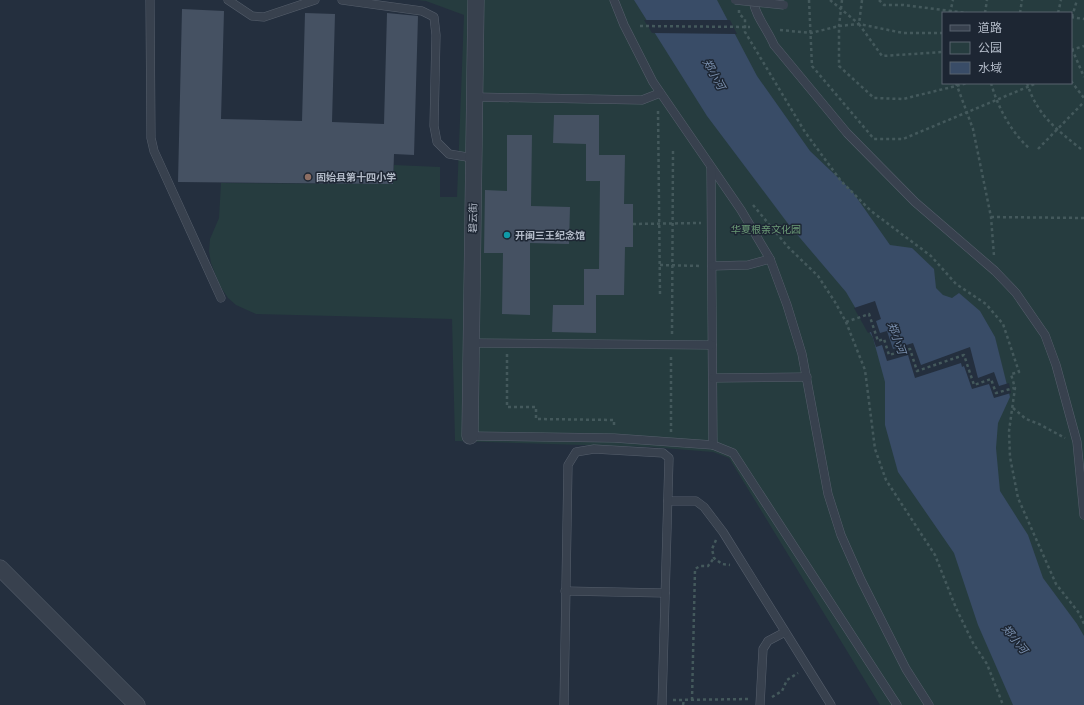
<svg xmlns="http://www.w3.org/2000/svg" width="1084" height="705" font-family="'Asap Condensed','Noto Sans SC',sans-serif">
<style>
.green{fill:#263c3f;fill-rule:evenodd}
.water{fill:#394c67}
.pier{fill:#242f3e}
.building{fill:#455162}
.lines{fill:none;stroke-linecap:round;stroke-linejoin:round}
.service-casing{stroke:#565f6c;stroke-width:9}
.minor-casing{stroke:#565f6c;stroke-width:17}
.path{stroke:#44595c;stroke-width:2.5;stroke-dasharray:3 3;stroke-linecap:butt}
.service{stroke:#38414e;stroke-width:8}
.minor{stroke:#38414e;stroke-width:16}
.service-bridge-casing{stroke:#565f6c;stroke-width:9;stroke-linecap:butt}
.path-bridge{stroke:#44595c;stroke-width:2.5;stroke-dasharray:3 3;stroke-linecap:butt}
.service-bridge{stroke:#38414e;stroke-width:8}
.education-dot{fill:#8d6e63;stroke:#1d2633;stroke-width:1.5}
.culture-dot{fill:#0f9aa8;stroke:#1d2633;stroke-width:1.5}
.labels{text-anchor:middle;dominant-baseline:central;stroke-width:3;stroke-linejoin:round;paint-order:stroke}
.poi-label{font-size:10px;font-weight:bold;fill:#b4bcc9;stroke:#1d2633;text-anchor:start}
.street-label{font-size:10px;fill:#b4bcc9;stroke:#1d2633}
.park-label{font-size:10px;fill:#6b9a76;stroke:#1d2633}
.water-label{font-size:11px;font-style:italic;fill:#7c92b1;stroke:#1d2633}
</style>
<rect width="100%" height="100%" fill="#242f3e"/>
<!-- green -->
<path class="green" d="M417,0H1084V705H880L729,458L713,452L650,447L455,441L452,319L256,314L236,305L228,298L220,286L211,263L209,251L210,239L219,218L221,183L393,184L394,165L440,167V197H457L464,15L426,1ZM943,13H1071V83H943Z"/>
<!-- water -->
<path class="water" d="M634,0H717L757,76L810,151L852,191L890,245L912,248L934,269L936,288L943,295L952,298L959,293L980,311L995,337L1010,397L998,423L996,448L1000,491L1028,535L1043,578L1077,624L1084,636V705H1013L978,625L954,553L898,472L885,425V382L873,338L846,292L789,225L707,116Z"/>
<!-- pier -->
<g class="pier">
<path d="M644,20H730L737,34L652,33Z"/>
<path d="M875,301L881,319L876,321L880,333L887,331L893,349L913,343L921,365L970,347L978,378L994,372L999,386L1009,383L1011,393L994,398L989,384L972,389L964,366L962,367L961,363L915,378L908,355L887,361L882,345L876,347L871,332L868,333L854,308Z"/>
</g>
<!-- building -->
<g class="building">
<path d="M182,9L224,11L221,119L302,121L305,13L335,14L332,122L384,124L387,13L418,16L414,155L394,154L393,184L178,182Z"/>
<path d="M554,115H599V155H625L624,204H633V247H625L624,295H596V333L552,332L553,305H584V269H599L600,181H586V144L553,143Z"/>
<path d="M507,135H532L531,206L570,207L569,244L530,243V315L502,314L503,253H484L485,190L507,191Z"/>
</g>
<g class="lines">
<defs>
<g id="service">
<path d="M150,0L151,138L154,151L221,298"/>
<path d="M228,0L252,16L264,17L315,0"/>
<path d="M342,0L422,11L434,17L436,35L434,126L437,142L449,154L473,158"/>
<path d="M614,0L624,25L653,82L741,210L770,259L787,305L802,354L828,494L841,535L861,580L906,669L929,705"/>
<path d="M753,0C755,16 768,30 774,45L847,133L915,202L995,271L1016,293L1045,335L1056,365L1077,442L1084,515"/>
<path d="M474,97L642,100L660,93"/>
<path d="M711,168L713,445"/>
<path d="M712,266L748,265L770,259"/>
<path d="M471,343L712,345"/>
<path d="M713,378L807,377"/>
<path d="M470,436L614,438L713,445L733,453L897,705"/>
<path d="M668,501H696L704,507L723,532L831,705"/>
<path d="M565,591L665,593"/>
<path d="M564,705L568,465L576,452L594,449L663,453L669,458L662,705"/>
<path d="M760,705L763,649L768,641L785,632"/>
</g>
<g id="minor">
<path d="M470,436L476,0"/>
<path d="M0,568L137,705"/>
</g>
</defs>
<!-- service casing -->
<use href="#service" class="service-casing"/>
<!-- minor casing -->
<use href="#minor" class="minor-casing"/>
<!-- path -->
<g class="path">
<path d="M809,0L812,66L874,139H903L1037,83"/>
<path d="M830,0L859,24"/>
<path d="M842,0L839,26V66L874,98L903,99L968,83"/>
<path d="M862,0L859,24L882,56L943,52"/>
<path d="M879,0L884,5H903L967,13"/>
<path d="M739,10V14L745,19V32L805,132L841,181L871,211L931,256L956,284L986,304L1003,324L1019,372L1011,374L1015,388L1009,431L1010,457L1018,498L1056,584L1079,613L1084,624"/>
<path d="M950,13L953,0"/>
<path d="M985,13L987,0"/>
<path d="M1020,13L1022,0"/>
<path d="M1058,13L1061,0"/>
<path d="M1071,17L1084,19"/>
<path d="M1072,17L1077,0"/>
<path d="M780,30L811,33L839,26L859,24L903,33H943"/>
<path d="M1072,49L1084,77"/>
<path d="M1071,50L1084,46"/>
<path d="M1071,81L1084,98"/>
<path d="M956,83L973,129L991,217L994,256"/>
<path d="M991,83C998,108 1011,132 1030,149"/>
<path d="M1027,83C1037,115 1056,129 1081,149"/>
<path d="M658,111L660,294"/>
<path d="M1038,149L1084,102"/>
<path d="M753,205L788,247L818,276L835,302L846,322L865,370L875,449L886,480L935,555L956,608L973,643L987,664L1003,705"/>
<path d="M991,217L1084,218"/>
<path d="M633,224L701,223"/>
<path d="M660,265L702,266"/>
<path d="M846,322L869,314L878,341L884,339L889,355L910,349L917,371L964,355L974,385L991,379L996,393L1014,388"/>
<path d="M672,334L673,151"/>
<path d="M507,354V407H536V419L614,420V427"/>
<path d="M1013,408L1026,419L1039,424L1065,438"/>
<path d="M671,432V355"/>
<path d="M716,540L712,549L714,558L722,564L730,565"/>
<path d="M772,697L782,691L787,680L798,673"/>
<path d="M673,700L750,699"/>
<path d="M692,700L695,569L700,566H708L714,558"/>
<path d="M683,705L684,700"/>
</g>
<!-- service -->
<use href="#service" class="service"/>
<!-- minor -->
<use href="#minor" class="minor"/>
<defs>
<path id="service-bridge" d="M735,0L784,5"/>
</defs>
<!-- service-bridge casing -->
<use href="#service-bridge" class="service-bridge-casing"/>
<!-- path-bridge -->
<path class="path-bridge" d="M640,26L750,27"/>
<!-- service-bridge -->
<use href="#service-bridge" class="service-bridge"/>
</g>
<!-- markers -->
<circle class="education-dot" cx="308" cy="177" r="4"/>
<circle class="culture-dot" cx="507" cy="235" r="4"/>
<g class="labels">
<!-- poi labels -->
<g class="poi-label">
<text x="316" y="177">固始县第十四小学</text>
<text x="515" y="235">开闽三王纪念馆</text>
</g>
<!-- street labels -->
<g class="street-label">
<text transform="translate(473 218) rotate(-89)">碧云街</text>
</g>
<!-- park labels -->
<g class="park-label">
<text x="766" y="229">华夏根亲文化园</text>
</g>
<!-- water labels -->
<g class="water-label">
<text transform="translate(714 74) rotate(61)">郑小河</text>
<text transform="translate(897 338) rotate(70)">郑小河</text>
<text transform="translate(1015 639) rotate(51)">郑小河</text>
</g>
</g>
<!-- legend -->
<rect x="942" y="12" width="130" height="72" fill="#1d2633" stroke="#59626f"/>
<rect x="950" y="25" width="20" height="6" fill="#38414e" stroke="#59626f"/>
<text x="978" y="32" font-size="12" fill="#b4bcc9">道路</text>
<rect x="950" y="42" width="20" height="12" fill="#263c3f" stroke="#59626f"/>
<text x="978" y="52" font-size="12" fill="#b4bcc9">公园</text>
<rect x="950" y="62" width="20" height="12" fill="#394c67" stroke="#59626f"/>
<text x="978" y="72" font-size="12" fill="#b4bcc9">水域</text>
</svg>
